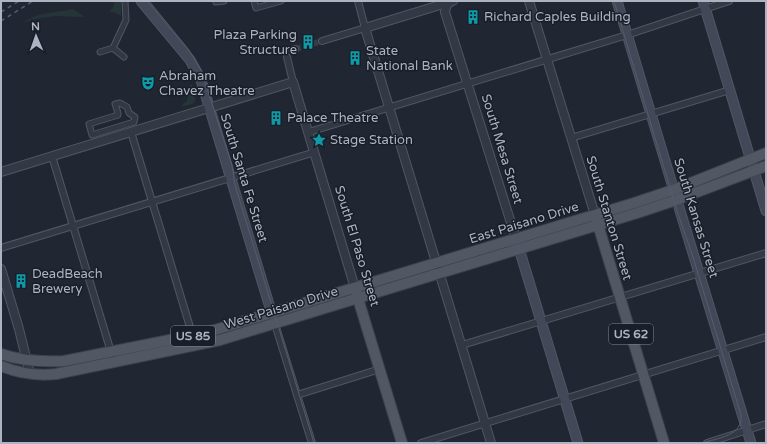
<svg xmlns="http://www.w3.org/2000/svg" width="767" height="444" font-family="'Varela Round',sans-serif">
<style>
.green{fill:#253537}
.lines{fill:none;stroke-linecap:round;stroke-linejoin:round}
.minor-tunnel{stroke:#353c48;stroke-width:6;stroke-dasharray:6 3;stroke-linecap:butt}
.pedestrian-casing{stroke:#515662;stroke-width:7}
.minor-casing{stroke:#515662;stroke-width:8}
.tertiary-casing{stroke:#515662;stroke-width:10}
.secondary-casing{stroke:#515662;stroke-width:11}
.primary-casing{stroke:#3d424d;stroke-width:12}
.pedestrian{stroke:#333944;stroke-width:5}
.minor{stroke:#333944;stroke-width:6}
.tertiary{stroke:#333944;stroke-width:8}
.secondary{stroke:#424857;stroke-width:9}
.primary{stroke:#515864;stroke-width:10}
.tram{stroke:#555d6b;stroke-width:1}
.rail{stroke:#555d6b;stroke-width:1.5;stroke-dasharray:4 4;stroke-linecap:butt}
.labels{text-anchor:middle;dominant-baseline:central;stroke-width:3;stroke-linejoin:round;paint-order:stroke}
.shield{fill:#191e28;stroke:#818693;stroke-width:1}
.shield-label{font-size:12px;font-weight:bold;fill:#adb3c1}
.poi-label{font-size:13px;fill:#adb3c1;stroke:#191e28;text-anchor:start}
.street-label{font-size:13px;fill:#adb3c1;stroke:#191e28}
</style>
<rect width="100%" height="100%" fill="#202733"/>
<!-- green -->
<g class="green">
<path d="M115,1H121V16L114,12H109L113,7Z"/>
<path d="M73,9L85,17L56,16L39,18L22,23C41,11 52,14 73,9Z"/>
<path d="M190,85H192L195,96V101L192,104L182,107L184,102L186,103L189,94Z"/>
</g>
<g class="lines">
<!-- minor-tunnel -->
<path class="minor-tunnel" d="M295,49L322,41"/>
<defs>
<g id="pedestrian">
<path d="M216,1V2L224,1"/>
<path d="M254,1L256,8L281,1"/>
<path d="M113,48L124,57"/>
<path d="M100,52L113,48L126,20L125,1"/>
<path d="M120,103L127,107L129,113L135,117L134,122L92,135L89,124L118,115V113L115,104Z"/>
</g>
<g id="minor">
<path d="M322,41L365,28L358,1"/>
<path d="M292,50L295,49"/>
<path d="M287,57L293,82"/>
<path d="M131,132L193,337"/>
<path d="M309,132L627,35L729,1"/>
<path d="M571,138L730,90"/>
<path d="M52,156L114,362"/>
<path d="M1,248L315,152"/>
<path d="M275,324L312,443"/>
<path d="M462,345L766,253"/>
<path d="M297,395L380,369"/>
<path d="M421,443L766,337"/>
<path d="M707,443L766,424"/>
</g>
<g id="tertiary">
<path d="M450,1L446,7L445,12L516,239"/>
<path d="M453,1L365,28L491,443"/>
<path d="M529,1L595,215"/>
<path d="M1,172L293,82L355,288"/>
<path d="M1,269L19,329L30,374"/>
</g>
<g id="secondary">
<path d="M141,1L190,60L201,80L275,324"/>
<path d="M617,1L681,214L751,443"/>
<path d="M703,1L766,211"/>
<path d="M517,242L578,443"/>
</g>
<g id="primary">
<path d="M596,218L664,443"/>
<path d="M356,292L402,443"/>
<path d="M1,354C21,361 43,362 64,361L205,333L634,203L673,190L766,153"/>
<path d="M1,366C18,373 37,376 56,374L220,340L637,213L676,200L766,166"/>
</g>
</defs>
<!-- pedestrian casing -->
<use href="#pedestrian" class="pedestrian-casing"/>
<!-- minor casing -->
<use href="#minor" class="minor-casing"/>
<!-- tertiary casing -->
<use href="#tertiary" class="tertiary-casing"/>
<!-- secondary casing -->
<use href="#secondary" class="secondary-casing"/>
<!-- primary casing -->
<use href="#primary" class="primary-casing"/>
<!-- pedestrian -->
<use href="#pedestrian" class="pedestrian"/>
<!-- minor -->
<use href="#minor" class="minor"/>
<!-- tertiary -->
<use href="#tertiary" class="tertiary"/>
<!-- secondary -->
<use href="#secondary" class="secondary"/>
<!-- primary -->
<use href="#primary" class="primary"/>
<!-- tram -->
<g class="tram">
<path d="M149,1L189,50L201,70L232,165L235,185L314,443"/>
<path d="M614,1L677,211L693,257L741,415C743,436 718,438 702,443"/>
</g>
<!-- rail -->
<g class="rail">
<path d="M1,12L19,1"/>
<path d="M1,21L33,1"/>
</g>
</g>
<!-- icons -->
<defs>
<symbol id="building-bare" viewBox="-9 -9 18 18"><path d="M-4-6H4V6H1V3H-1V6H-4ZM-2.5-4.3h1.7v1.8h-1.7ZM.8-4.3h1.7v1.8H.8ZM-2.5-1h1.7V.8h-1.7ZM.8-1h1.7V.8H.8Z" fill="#0f9aa8" stroke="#191e28" stroke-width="2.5" paint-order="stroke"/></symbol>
<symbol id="theatre-bare" viewBox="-9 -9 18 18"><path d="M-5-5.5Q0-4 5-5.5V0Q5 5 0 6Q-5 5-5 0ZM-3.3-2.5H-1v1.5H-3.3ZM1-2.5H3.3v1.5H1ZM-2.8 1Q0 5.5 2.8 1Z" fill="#0f9aa8" stroke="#191e28" stroke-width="2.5" paint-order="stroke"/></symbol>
<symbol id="sight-bare" viewBox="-9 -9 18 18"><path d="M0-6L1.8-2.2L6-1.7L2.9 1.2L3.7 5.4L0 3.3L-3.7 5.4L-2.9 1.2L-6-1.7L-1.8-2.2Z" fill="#0f9aa8" stroke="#191e28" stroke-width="2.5" paint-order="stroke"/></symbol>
</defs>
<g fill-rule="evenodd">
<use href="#building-bare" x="463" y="7" width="20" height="20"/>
<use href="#building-bare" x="298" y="32" width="20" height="20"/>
<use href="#building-bare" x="345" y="48" width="20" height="20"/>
<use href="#theatre-bare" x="138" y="73" width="20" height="20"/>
<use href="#building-bare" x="266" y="108" width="20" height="20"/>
<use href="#sight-bare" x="309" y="130" width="20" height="20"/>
<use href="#building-bare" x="11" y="271" width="20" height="20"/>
</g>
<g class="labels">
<!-- shield labels -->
<g class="shield">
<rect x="609" y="324" width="44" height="20" rx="3"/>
<rect x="171" y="326" width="44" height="20" rx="3"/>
</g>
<g class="shield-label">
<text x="631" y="334">US 62</text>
<text x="193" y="336">US 85</text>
</g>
<!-- poi labels -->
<g class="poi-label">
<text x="484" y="17">Richard Caples Building</text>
<text x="297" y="35" text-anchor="end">Plaza Parking<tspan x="297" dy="15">Structure</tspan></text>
<text x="366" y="51">State<tspan x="366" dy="15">National Bank</tspan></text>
<text x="159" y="76">Abraham<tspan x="159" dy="15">Chavez Theatre</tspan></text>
<text x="287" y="118">Palace Theatre</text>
<text x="330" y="140">Stage Station</text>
<text x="32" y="274">DeadBeach<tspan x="32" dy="15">Brewery</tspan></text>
</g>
<!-- street labels -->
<g class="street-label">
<text transform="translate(502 149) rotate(73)">South Mesa Street</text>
<text transform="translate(244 178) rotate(73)">South Santa Fe Street</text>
<text transform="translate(609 218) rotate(73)">South Stanton Street</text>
<text transform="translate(696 218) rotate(73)">South Kansas Street</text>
<text transform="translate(524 223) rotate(-17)">East Paisano Drive</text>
<text transform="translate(357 246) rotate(73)">South El Paso Street</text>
<text transform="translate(281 308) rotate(-17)">West Paisano Drive</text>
</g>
</g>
<!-- border -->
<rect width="767" height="444" fill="none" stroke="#adb3c1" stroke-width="4"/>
<!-- north arrow -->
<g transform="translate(36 36) rotate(358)" stroke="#191e28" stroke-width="3" paint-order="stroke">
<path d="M0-3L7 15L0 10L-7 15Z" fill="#adb3c1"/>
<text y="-6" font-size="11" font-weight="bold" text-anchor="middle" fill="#adb3c1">N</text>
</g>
</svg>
